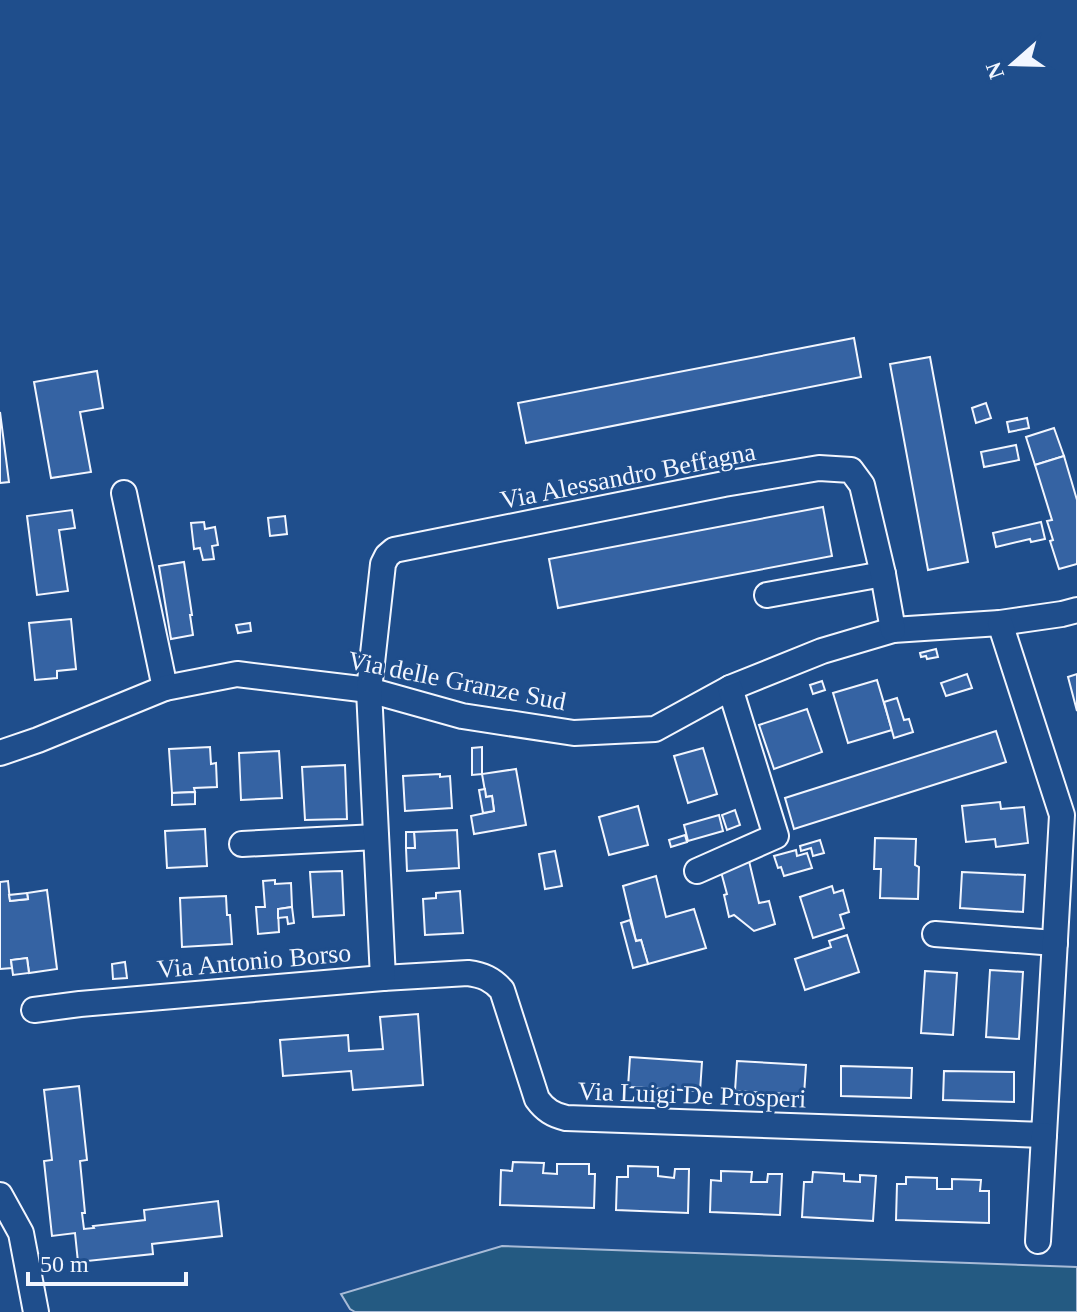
<svg xmlns="http://www.w3.org/2000/svg" width="1077" height="1312" font-family="Georgia,serif">
<style>
.green{fill:#245a82;stroke:#a8bbd7;stroke-width:2}
.building{fill:#3563a3;stroke:#f2f6ff;stroke-width:2}
.lines{fill:none;stroke-linecap:round;stroke-linejoin:round}
.minor-casing{stroke:#f2f6ff;stroke-width:28}
.minor{stroke:#1f4e8c;stroke-width:24}
.labels{text-anchor:middle;dominant-baseline:central;stroke-width:6;stroke-linejoin:round;paint-order:stroke}
.street-label{font-size:26px;fill:#f2f6ff;stroke:#1f4e8c}
</style>
<rect width="100%" height="100%" fill="#1f4e8c"/>
<!-- green -->
<path class="green" d="M502,1246L1077,1267V1312H355L350,1309L341,1294Z"/>
<!-- building -->
<g class="building">
<path d="M854,338L861,377L526,443L518,403Z"/>
<path d="M930,357L968,562L928,570L890,364Z"/>
<path d="M97,371L103,408L80,412L91,472L51,478L34,382Z"/>
<path d="M986,403L991,418L976,423L972,408Z"/>
<path d="M0,412L9,482L0,483Z"/>
<path d="M1027,418L1029,428L1009,432L1007,422Z"/>
<path d="M1054,428L1064,456L1035,465L1026,437Z"/>
<path d="M1016,445L1019,460L984,467L981,452Z"/>
<path d="M1064,456L1077,500V564L1059,569L1050,541L1053,540L1047,521L1052,520L1035,465Z"/>
<path d="M823,507L832,556L558,608L549,559Z"/>
<path d="M72,510L75,528L59,530L68,591L37,595L27,516Z"/>
<path d="M285,516L287,534L270,536L268,518Z"/>
<path d="M204,522L205,529L215,527L218,545L212,546L214,559L203,560L200,548L194,549L191,523Z"/>
<path d="M1041,522L1045,539L1031,542L1030,539L996,547L993,533Z"/>
<path d="M184,562L192,615H190L193,635L171,639L159,566Z"/>
<path d="M71,619L76,669L57,671V678L35,680L29,623Z"/>
<path d="M250,623L251,631L238,633L236,625Z"/>
<path d="M936,649L938,657L927,659L926,656L921,657L920,653Z"/>
<path d="M967,674L972,688L946,696L941,683Z"/>
<path d="M1077,674V711L1068,677Z"/>
<path d="M877,680L892,730L848,743L833,693Z"/>
<path d="M822,681L825,690L813,694L810,685Z"/>
<path d="M897,698L904,720L909,719L913,732L894,738L884,702Z"/>
<path d="M807,709L822,752L774,769L759,725Z"/>
<path d="M996,731L1006,762L794,829L785,798Z"/>
<path d="M210,747L211,764L216,763L217,787L194,788L195,792L172,793L169,749Z"/>
<path d="M482,747V774L472,775V748Z"/>
<path d="M703,748L717,794L688,803L674,756Z"/>
<path d="M279,751L282,798L241,800L239,753Z"/>
<path d="M345,765L347,819L305,820L302,767Z"/>
<path d="M516,769L526,825L474,834L471,816L494,811L492,796L486,797L482,774Z"/>
<path d="M440,774V777L450,776L452,808L405,811L403,776Z"/>
<path d="M485,789L486,797L492,796L494,811L483,813L479,790Z"/>
<path d="M195,792V804L172,805V793Z"/>
<path d="M1000,802L1001,809L1024,807L1028,843L996,847L995,839L966,842L962,806Z"/>
<path d="M638,806L648,845L609,855L599,817Z"/>
<path d="M735,810L740,825L727,830L722,815Z"/>
<path d="M719,815L723,831L688,841L684,825Z"/>
<path d="M205,829L207,866L167,868L165,831Z"/>
<path d="M457,830L459,868L407,871L406,848H415L414,832Z"/>
<path d="M406,832H414L415,848H406Z"/>
<path d="M685,835L687,842L671,847L669,840Z"/>
<path d="M875,838L916,839L915,865L919,867L918,899L880,898L881,869H874Z"/>
<path d="M820,840L824,853L813,856L811,848L801,851L800,846Z"/>
<path d="M796,850L797,856L807,853L812,868L784,876L781,867L778,868L774,856Z"/>
<path d="M555,851L562,886L545,889L539,854Z"/>
<path d="M749,861L759,903L769,901L775,924L754,931L734,915L729,917L724,895L727,894L720,868Z"/>
<path d="M342,871L344,915L313,917L310,872Z"/>
<path d="M962,872L1025,875L1023,912L960,908Z"/>
<path d="M656,876L666,917L694,909L706,948L648,964L641,940L636,941L623,886Z"/>
<path d="M275,880V884L291,883L292,907L278,909L279,932L258,934L256,907H265L263,881Z"/>
<path d="M8,881L10,901L28,899L27,893L47,890L57,969L29,973L27,958L11,960L12,968L0,969V882Z"/>
<path d="M832,886L834,893L843,890L849,912L840,915L844,928L813,938L800,897Z"/>
<path d="M460,891L463,933L425,935L423,899L436,898V893Z"/>
<path d="M27,893L28,899L10,901L9,895Z"/>
<path d="M226,896L227,915H230L232,944L182,947L180,898Z"/>
<path d="M292,907L294,923L288,924L287,917L278,918V909Z"/>
<path d="M630,920L636,941L641,940L648,964L633,968L621,923Z"/>
<path d="M847,935L859,972L805,990L795,959L831,947L829,941Z"/>
<path d="M27,958L29,973L13,975L11,960Z"/>
<path d="M125,962L127,978L113,979L112,964Z"/>
<path d="M990,970L1023,972L1019,1039L986,1037Z"/>
<path d="M925,971L957,973L953,1035L921,1033Z"/>
<path d="M418,1014L423,1085L353,1090L351,1071L283,1076L280,1040L348,1035L349,1051L383,1049L380,1017Z"/>
<path d="M630,1057L702,1062L700,1091L628,1087Z"/>
<path d="M737,1061L806,1065L804,1095L735,1091Z"/>
<path d="M841,1066L912,1068L911,1098L841,1096Z"/>
<path d="M944,1071L1014,1072V1102L943,1100Z"/>
<path d="M79,1086L87,1160L80,1161L85,1213H82L84,1229L94,1228L93,1226L145,1220L144,1210L218,1201L222,1236L152,1244L153,1254L78,1262L75,1233L52,1236L44,1161L52,1160L44,1090Z"/>
<path d="M513,1162L544,1163L543,1173L557,1174V1164H589V1174H595L594,1208L500,1205L501,1170L512,1171Z"/>
<path d="M628,1166L658,1167V1176L674,1178L675,1169H689L688,1213L616,1210L617,1177H628Z"/>
<path d="M721,1171L752,1172L751,1182H767L768,1174H782L780,1215L710,1212L711,1180L721,1181Z"/>
<path d="M813,1172L844,1174V1181L860,1182V1175L876,1176L873,1221L802,1217L804,1182H812Z"/>
<path d="M906,1177L937,1178V1189H952V1179L981,1180L980,1191H989V1223L896,1220L897,1184H906Z"/>
</g>
<g class="lines">
<defs>
<g id="minor">
<path d="M124,493L165,688"/>
<path d="M767,595L883,574"/>
<path d="M0,753L38,740L165,688L237,674L369,690L462,716L574,733L655,729L730,688L822,651L893,630L1000,623L1062,614L1077,610"/>
<path d="M242,844L376,837"/>
<path d="M697,871L776,836L730,688"/>
<path d="M935,934L1055,943"/>
<path d="M383,978L468,973C483,975 492,979 502,990L537,1099C545,1110 553,1115 566,1118L1044,1135L1062,815L1000,623"/>
<path d="M34,1010L80,1004L383,978L369,690L383,564L387,556L394,550L724,484L819,468L851,470L862,485L883,574L893,630"/>
<path d="M0,1195L21,1233L36,1312"/>
<path d="M1038,1241L1044,1135"/>
</g>
</defs>
<!-- minor casing -->
<use href="#minor" class="minor-casing"/>
<!-- minor -->
<use href="#minor" class="minor"/>
</g>
<g class="labels">
<!-- street labels -->
<g class="street-label">
<text transform="translate(628 476) rotate(-11)">Via Alessandro Beffagna</text>
<text transform="translate(457 681) rotate(11)">Via delle Granze Sud</text>
<text transform="translate(254 961) rotate(-5)">Via Antonio Borso</text>
<text transform="translate(692 1095) rotate(2)">Via Luigi De Prosperi</text>
</g>
</g>
<!-- north arrow -->
<g transform="translate(1013 64) rotate(250)" stroke="#1f4e8c" stroke-width="6" paint-order="stroke">
<path d="M0-6L14 30L0 20L-14 30Z" fill="#f2f6ff"/>
<text y="-12" font-size="22" font-weight="bold" text-anchor="middle" fill="#f2f6ff">N</text>
</g>
<!-- scale -->
<path d="M28 1272v12h158v-12" fill="none" stroke="#f2f6ff" stroke-width="4"/>
<text x="40" y="1272" font-size="24" fill="#f2f6ff" stroke="#1f4e8c" stroke-width="6" paint-order="stroke">50 m</text>
</svg>
